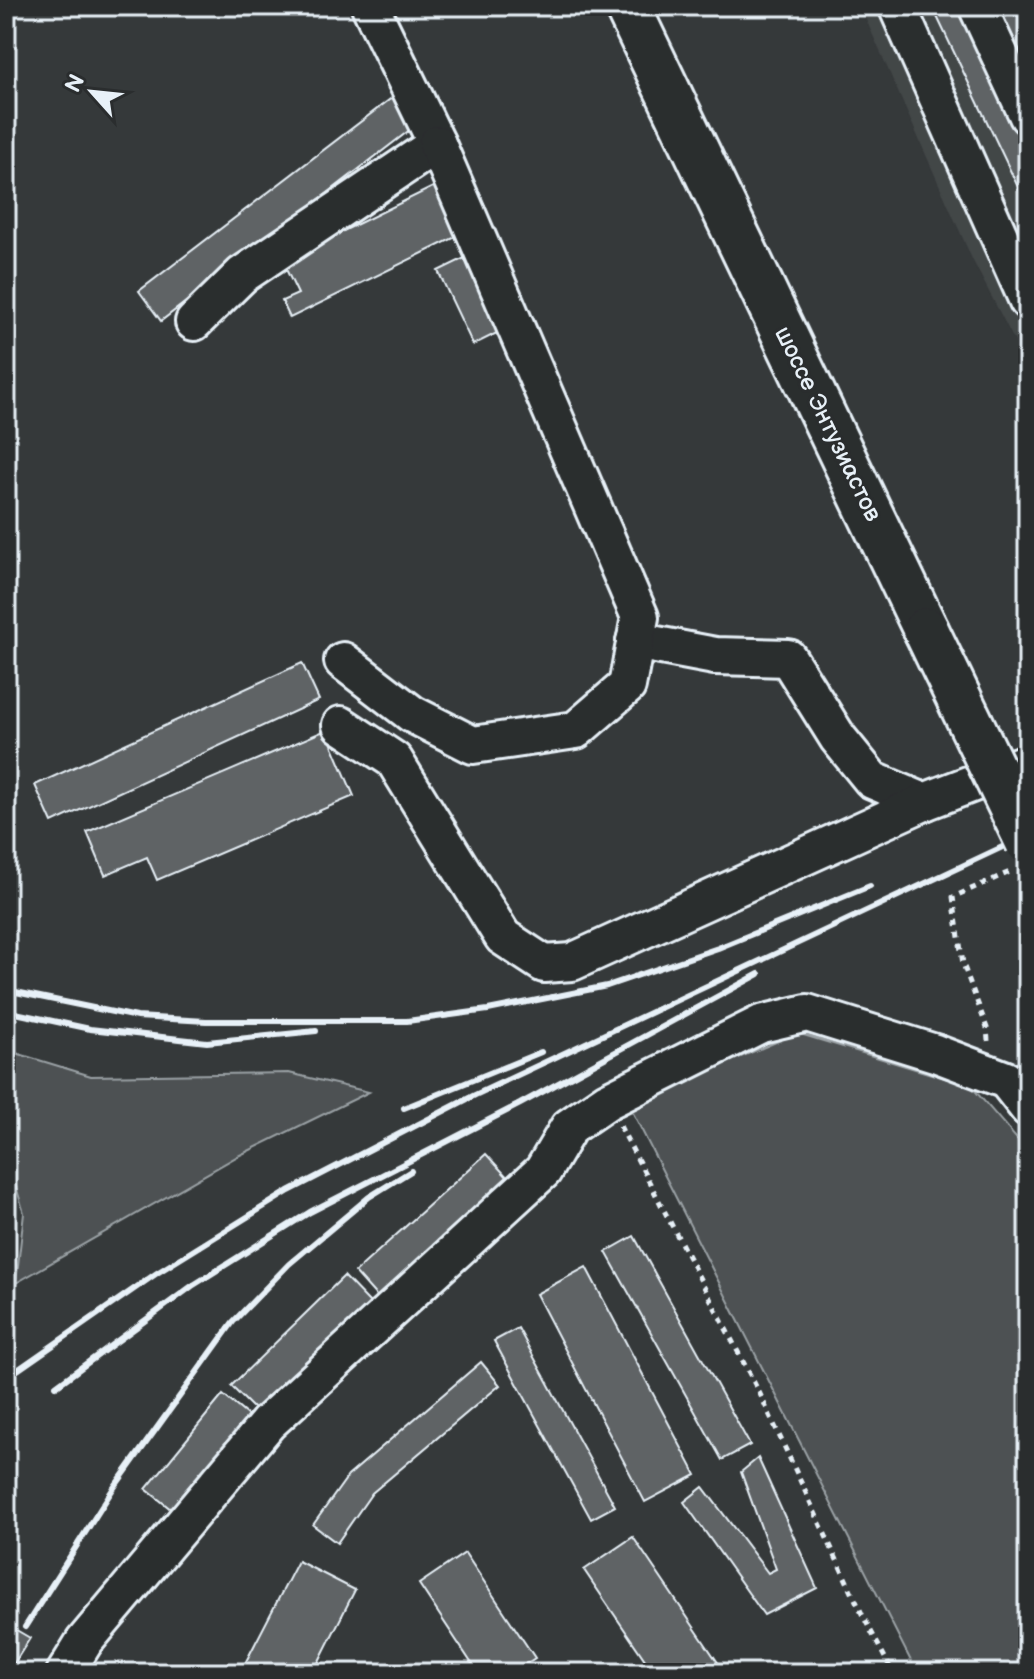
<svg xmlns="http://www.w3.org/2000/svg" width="1034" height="1679" font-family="'Balsamiq Sans',sans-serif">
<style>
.built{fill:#424647}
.green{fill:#4d5152;stroke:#9aa1a5;stroke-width:2}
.building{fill:#5f6365;stroke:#e8f1f8;stroke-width:2}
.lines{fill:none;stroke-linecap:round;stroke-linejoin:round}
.minor-casing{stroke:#e8f1f8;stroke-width:42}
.major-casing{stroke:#e8f1f8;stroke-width:50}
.path{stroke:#e8f1f8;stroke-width:5;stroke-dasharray:6 6;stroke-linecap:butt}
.minor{stroke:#2a2d2e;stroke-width:36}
.major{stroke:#2a2d2e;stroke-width:44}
.rail{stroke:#e8f1f8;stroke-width:6}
.major-bridge-casing{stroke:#e8f1f8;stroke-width:50;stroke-linecap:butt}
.major-bridge{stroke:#2a2d2e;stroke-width:44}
.labels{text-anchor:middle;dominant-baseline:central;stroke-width:6;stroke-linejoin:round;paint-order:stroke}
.street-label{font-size:24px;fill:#e8f1f8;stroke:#2a2d2e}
</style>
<rect width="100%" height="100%" fill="#35393a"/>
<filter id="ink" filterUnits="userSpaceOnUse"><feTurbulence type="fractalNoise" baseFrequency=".0125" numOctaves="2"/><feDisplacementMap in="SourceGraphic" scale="16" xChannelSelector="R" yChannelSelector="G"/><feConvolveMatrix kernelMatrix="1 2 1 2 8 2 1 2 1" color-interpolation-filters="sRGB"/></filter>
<g filter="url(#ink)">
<!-- built -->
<path class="built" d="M860,6H1028V367L972,259Z"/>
<!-- green -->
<g class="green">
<path d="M797,1033L971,1086L1028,1152V1673H917L629,1105Z"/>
<path d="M6,1050L91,1076L289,1073L369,1092L238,1156L16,1283L24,1213L6,1153Z"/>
</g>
<!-- building -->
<g class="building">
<path d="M932,6H969L1028,130V208Z"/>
<path d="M998,6H1028V68Z"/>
<path d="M393,97L415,126L161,321L139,291Z"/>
<path d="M443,182L468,231L290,318L282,301L298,294L282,261Z"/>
<path d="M475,253L511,326L473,345L438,271Z"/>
<path d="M302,663L319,700L52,823L35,785Z"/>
<path d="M326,730L354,796L157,880L147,857L105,875L87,832Z"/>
<path d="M486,1154L510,1180L379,1299L355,1272Z"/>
<path d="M634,1236L750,1445L722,1460L606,1252Z"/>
<path d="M586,1267L696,1475L645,1502L536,1294Z"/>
<path d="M344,1276L371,1304L259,1414L231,1386Z"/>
<path d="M518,1328L615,1506L591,1519L494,1341Z"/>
<path d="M481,1362L500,1385L372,1493L337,1543L313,1525L348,1476Z"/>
<path d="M223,1395L253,1420L177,1514L146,1489Z"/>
<path d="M758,1458L817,1588L764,1615L684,1502L703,1487L768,1573L776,1569L741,1472Z"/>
<path d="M633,1537L725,1673H654L584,1570Z"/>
<path d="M465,1553L535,1658L512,1673H478L419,1584Z"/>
<path d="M298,1561L355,1590L313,1673H240Z"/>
<path d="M6,1624L30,1638L8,1673H6Z"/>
</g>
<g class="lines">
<defs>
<g id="minor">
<path d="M897,6L1028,301"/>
<path d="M977,6L1028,116"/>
<path d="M194,322L242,275L437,144L370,6"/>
<path d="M635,641L715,656L788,658L838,738L872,780L924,802"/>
<path d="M343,661L412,714L473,745L576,730L627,686L640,617L437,144"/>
<path d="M341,725L394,760L503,937L544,964L572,962L924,802L1028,762"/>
<path d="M65,1673L84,1642L268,1423L543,1171L569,1127L607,1101L761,1024L807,1013L935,1053L1006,1080L1028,1108"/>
</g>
<path id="major" d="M627,6L926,630"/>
</defs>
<!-- minor casing -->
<use href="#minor" class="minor-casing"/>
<!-- major casing -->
<use href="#major" class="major-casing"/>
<!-- path -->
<g class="path">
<path d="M988,1041L987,1028L963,964L953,897L1012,871"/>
<path d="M620,1126L760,1394L863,1616L893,1673"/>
</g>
<!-- minor -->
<use href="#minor" class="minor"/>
<!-- major -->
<use href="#major" class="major"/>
<!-- rail -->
<g class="rail">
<path d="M6,990L137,1017L206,1021H407L488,1010L607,986L718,948L870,886"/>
<path d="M6,1011L90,1029L207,1042L316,1031"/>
<path d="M404,1108L541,1052"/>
<path d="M6,1378L157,1273L289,1191L475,1095L1028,835"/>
<path d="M56,1386L192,1286L310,1212L520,1104L759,974"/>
<path d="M25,1627L113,1489L233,1322L289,1264L369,1197L411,1171"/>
</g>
<defs>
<path id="major-bridge" d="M926,630L1028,842"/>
</defs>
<!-- major-bridge casing -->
<use href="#major-bridge" class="major-bridge-casing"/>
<!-- major-bridge -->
<use href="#major-bridge" class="major-bridge"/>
</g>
</g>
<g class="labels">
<!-- street labels -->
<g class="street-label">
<text transform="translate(828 424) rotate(64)">шоссе Энтузиастов</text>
</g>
</g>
<!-- margin -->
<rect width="1034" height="1679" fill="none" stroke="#2a2d2e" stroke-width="32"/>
<rect x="16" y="16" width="1002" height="1647" fill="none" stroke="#e8f1f8" stroke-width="3" filter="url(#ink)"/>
<!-- north arrow -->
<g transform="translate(92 92) rotate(297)" stroke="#2a2d2e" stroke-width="6" paint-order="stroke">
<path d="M0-6L14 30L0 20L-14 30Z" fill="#e8f1f8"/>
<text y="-12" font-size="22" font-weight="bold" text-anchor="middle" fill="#e8f1f8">N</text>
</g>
</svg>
